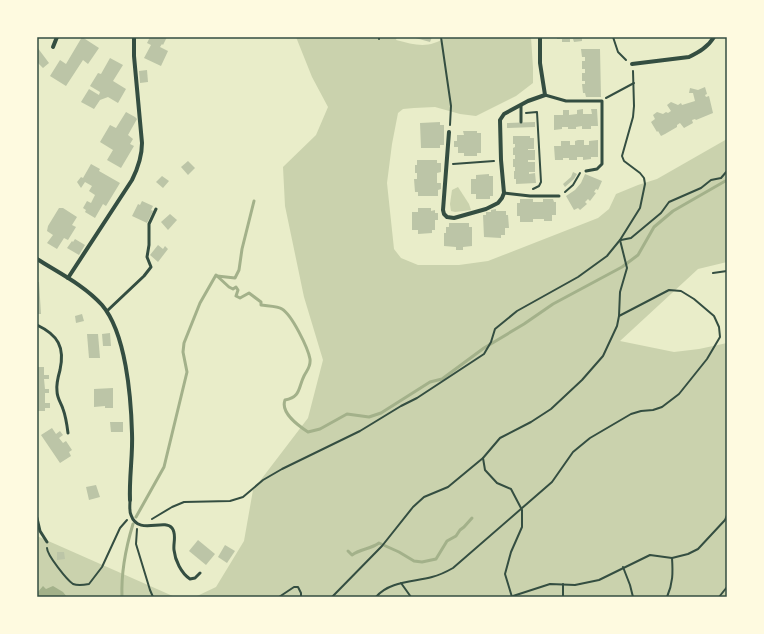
<svg xmlns="http://www.w3.org/2000/svg" width="764" height="634" font-family="'Varela Round',sans-serif">
<style>
.green{fill:#cad2ad}
.water{fill:#a3b18a}
.lines{fill:none;stroke-linecap:round;stroke-linejoin:round}
.stream{stroke:#a3b18a;stroke-width:3}
.building{fill:#bcc5a7}
.path{stroke:#344e41;stroke-width:2}
.service{stroke:#344e41;stroke-width:3}
.minor{stroke:#344e41;stroke-width:4}
.neatline{fill:none;stroke:#344e41;stroke-width:1.5}
</style>
<rect width="100%" height="100%" fill="#e9edc9"/>
<!-- green -->
<g class="green">
<path d="M296,37H397L396,40C415,45 429,49 446,37H531L533,68V83L516,96L476,116L460,114L435,107L414,108L403,109L398,113L392,144L387,183L394,249L401,258L418,265H459L488,261L598,218L609,209L616,194L638,185L657,179L727,139V262L698,269L620,341L674,352L699,349L727,343V597H195L216,587L244,541L253,490L308,418L323,360L304,297L285,206L283,167L316,135L328,107L312,77Z"/>
<path d="M458,187L469,204L471,210L455,212L451,211L450,204L452,190Z"/>
<path d="M37,536L175,597H37Z"/>
</g>
<!-- water -->
<path class="water" d="M43,586L46,589L53,586L63,592L67,597H37V593Z"/>
<g class="lines">
<!-- stream -->
<g class="stream">
<path d="M217,276L235,278L239,270L242,249L254,201"/>
<path d="M136,517L164,467L187,372L183,352L184,343L200,303L216,275L229,287L233,289L236,287L238,290L236,296L240,298L249,293L261,302V305C267,306 278,306 282,309C292,315 308,348 310,359C311,367 307,370 304,376C298,388 301,397 285,400C280,413 299,426 308,432L320,429L347,414L369,417L381,413L430,382L442,379L484,348L524,324L553,304L622,267L638,255L654,227L673,211L727,180"/>
<path d="M348,551L352,555C360,549 371,549 379,543L399,552L414,561L422,562L436,559L447,541L456,536L460,530L464,527L472,518"/>
<path d="M122,597C121,572 126,547 133,524"/>
</g>
</g>
<!-- building -->
<g class="building">
<path d="M82,37L99,48L88,64L83,60L66,86L50,76L60,60L66,64Z"/>
<path d="M150,37H167L163,45L162,44L160,47L168,51L161,66L144,58L151,45L147,43Z"/>
<path d="M412,37H432L430,42Z"/>
<path d="M557,37H582V41L574,42L573,39H570V42H562V39H557Z"/>
<path d="M37,47L49,63L43,68L38,63L37,64Z"/>
<path d="M581,49H600L601,97H586L585,93H583L582,84H585V81H582V73H585V69H582V61H585V57H582Z"/>
<path d="M110,58L123,65L113,81L126,89L118,103L108,97L100,100L94,109L81,102L89,89L99,95L100,92L90,86L98,73L101,74Z"/>
<path d="M147,70L148,82L140,83L139,71Z"/>
<path d="M705,87L707,94L705,95L706,97L709,96L713,113L696,120L695,119L692,120L693,123L684,128L680,123L677,125V127L665,134L661,136L658,131L657,132L651,122L655,119L653,115L657,112L663,114L666,112L668,113L671,111L667,105L671,102L678,105L681,103L682,105L695,101L693,93H689L690,88L698,90Z"/>
<path d="M583,109V114H592L591,109H597L598,126H591V129H582V126L576,127V129H568V127H562V129L554,130V115H563V110H569V115L577,114V110Z"/>
<path d="M126,112L135,117L137,119L128,135L133,139L130,144L134,146L121,168L107,160L113,150L100,142L110,125L116,128Z"/>
<path d="M440,122V125H444V145H440V148H421L420,123Z"/>
<path d="M535,122V127L507,128V123Z"/>
<path d="M463,131H477V133H481V153H477V156H464V153H458V147H454V141H457V135H464Z"/>
<path d="M513,136H530V138H534V149H528V150H535V160H528V162H535V172H529V174L535,173L536,183L516,184V179H514V171H515V167H513V159H515V155H513V148L515,147V144H513Z"/>
<path d="M578,140H584V145H589V141L598,140V157H591V159L583,160V157H577V160H569V158H563V160H555L554,146H561V141H570V145H575V141Z"/>
<path d="M417,160H437V163H441V172L437,173V183H441V189L438,190V196H418V192H415L414,179H417V173H415V165H417Z"/>
<path d="M188,161L195,168L188,175L181,167Z"/>
<path d="M91,164L100,169L99,171L120,183L106,206L103,204L95,218L85,212L86,210L83,208L87,201L91,203L95,195L89,191L92,186L85,182L81,188L77,182L81,177L83,178Z"/>
<path d="M573,172L577,174L574,179L565,187L563,184L571,177Z"/>
<path d="M489,174V176H493V196H490V199H476V194H471V179H476V175Z"/>
<path d="M585,174L602,181L598,190L596,189L594,192L596,193L590,201L588,199L585,202L587,204L580,210L578,208L574,210L566,196L575,190L581,183Z"/>
<path d="M162,176L169,181L163,188L156,182Z"/>
<path d="M520,199H533V202H543V199H553L554,202H556V215H552V221H544V219H533V222H520V216H517V203H520Z"/>
<path d="M142,201L153,206L151,210L153,211L147,223L132,216L138,204L140,205Z"/>
<path d="M59,208H63L77,217L72,225L76,227L68,240L64,238L57,249L47,243L53,235L47,231L48,226Z"/>
<path d="M418,208H431V211L435,210V213H438V220H435V230H432V233L418,234V230H412V212H418Z"/>
<path d="M496,209V211H506V215H508L509,228H505V235H501V238L484,237L483,215H486V212H491V210Z"/>
<path d="M170,214L177,220L168,230L161,222Z"/>
<path d="M449,223H469V227H472V246L463,247V250H456V247L444,246V233H446V227H449Z"/>
<path d="M75,239L85,245L79,255L67,248L72,241L73,242Z"/>
<path d="M158,245L163,249L165,246L168,249L158,262L150,255Z"/>
<path d="M37,282H39L41,314H37Z"/>
<path d="M82,314L84,321L76,323L75,316Z"/>
<path d="M110,333L111,346H103L102,334Z"/>
<path d="M87,334H98L100,358H89Z"/>
<path d="M37,367H44V375H49V379H44L45,389H49V393H45V403H50V408H45V411H37Z"/>
<path d="M113,388V408H105V406L94,407V389Z"/>
<path d="M110,422H123V432H111Z"/>
<path d="M52,428L56,434L60,431L63,435L59,438L63,443L66,441L72,450L69,452L71,456L60,463L41,435Z"/>
<path d="M96,485L100,497L89,500L86,487Z"/>
<path d="M198,540L215,554L206,565L189,551Z"/>
<path d="M225,545L235,551L227,563L218,557Z"/>
<path d="M57,552H64L65,559L57,560Z"/>
</g>
<g class="lines">
<!-- path -->
<g class="path">
<path d="M379,37V39"/>
<path d="M441,37L451,106L450,125"/>
<path d="M613,37L618,52L626,60"/>
<path d="M606,98L634,83"/>
<path d="M526,113L537,112L541,182L539,186L533,189"/>
<path d="M453,164L494,161"/>
<path d="M565,192L573,185L580,173"/>
<path d="M621,240L631,238L661,213L669,202L701,188L711,180L721,178L727,171"/>
<path d="M713,273L727,271"/>
<path d="M152,519L172,507L184,502L230,501L243,497L263,480L282,469L360,431L401,406L417,398L484,354L491,342L495,329L517,311L578,277L607,256L620,240L640,208L645,184L644,178L640,173L624,161L622,156L633,117L634,106L633,71"/>
<path d="M137,529L136,544L150,590L153,597"/>
<path d="M47,548C47,555 67,580 73,584C78,586 84,585 89,584L102,567L120,528L127,520"/>
<path d="M623,567L630,585L633,597"/>
<path d="M401,583L411,597"/>
<path d="M563,584V597"/>
<path d="M513,596L550,584L575,585L599,580L650,555L672,558L688,554L698,549L725,520L727,515"/>
<path d="M279,597L294,587H298L301,593V597"/>
<path d="M332,597L382,546L413,507L424,497L448,487L483,458"/>
<path d="M376,597C389,581 414,582 432,577C440,575 446,572 453,568L552,482L573,452L590,438L631,414L641,411L653,410L662,407L679,394L707,359L720,337L719,327L714,316L694,299L681,291L669,290L619,316"/>
<path d="M512,597L505,574L511,552L522,527V510L511,489L497,483L485,470L483,458L500,438L531,422L551,409L582,380L603,356L617,326L619,316L620,292L627,268L620,240"/>
<path d="M667,597C673,583 673,573 672,558"/>
<path d="M719,597L727,587"/>
</g>
<!-- service -->
<g class="service">
<path d="M545,95L566,101H602V164L597,169L586,171"/>
<path d="M521,105V122"/>
<path d="M504,193L530,196H559"/>
<path d="M107,311L144,276L151,267L147,257L149,245V224L156,209"/>
<path d="M37,325C58,335 65,347 60,370C58,377 56,384 57,391C57,398 61,403 63,409C66,417 67,425 68,433"/>
<path d="M130,500C130,505 129,511 131,515C138,536 164,518 172,528C177,534 173,543 174,550C175,560 181,573 190,579L195,578L200,573"/>
<path d="M37,518L40,531L47,542"/>
</g>
<!-- minor -->
<g class="minor">
<path d="M53,47L57,37"/>
<path d="M632,64L689,57C699,52 708,47 714,37"/>
<path d="M449,132L443,210L444,214L447,217L454,218L486,209L498,203L502,198L504,193L501,160L500,120L504,114L528,101L545,95L540,63V37"/>
<path d="M37,259C59,273 84,285 102,305C126,333 131,397 132,433C133,455 129,477 130,500"/>
<path d="M68,278L132,180C138,168 142,157 142,143L134,56V37"/>
</g>
</g>
<!-- border -->
<rect width="764" height="634" fill="none" stroke="#fefae0" stroke-width="76"/>
<rect x="38" y="38" width="688" height="558" class="neatline"/>
</svg>
